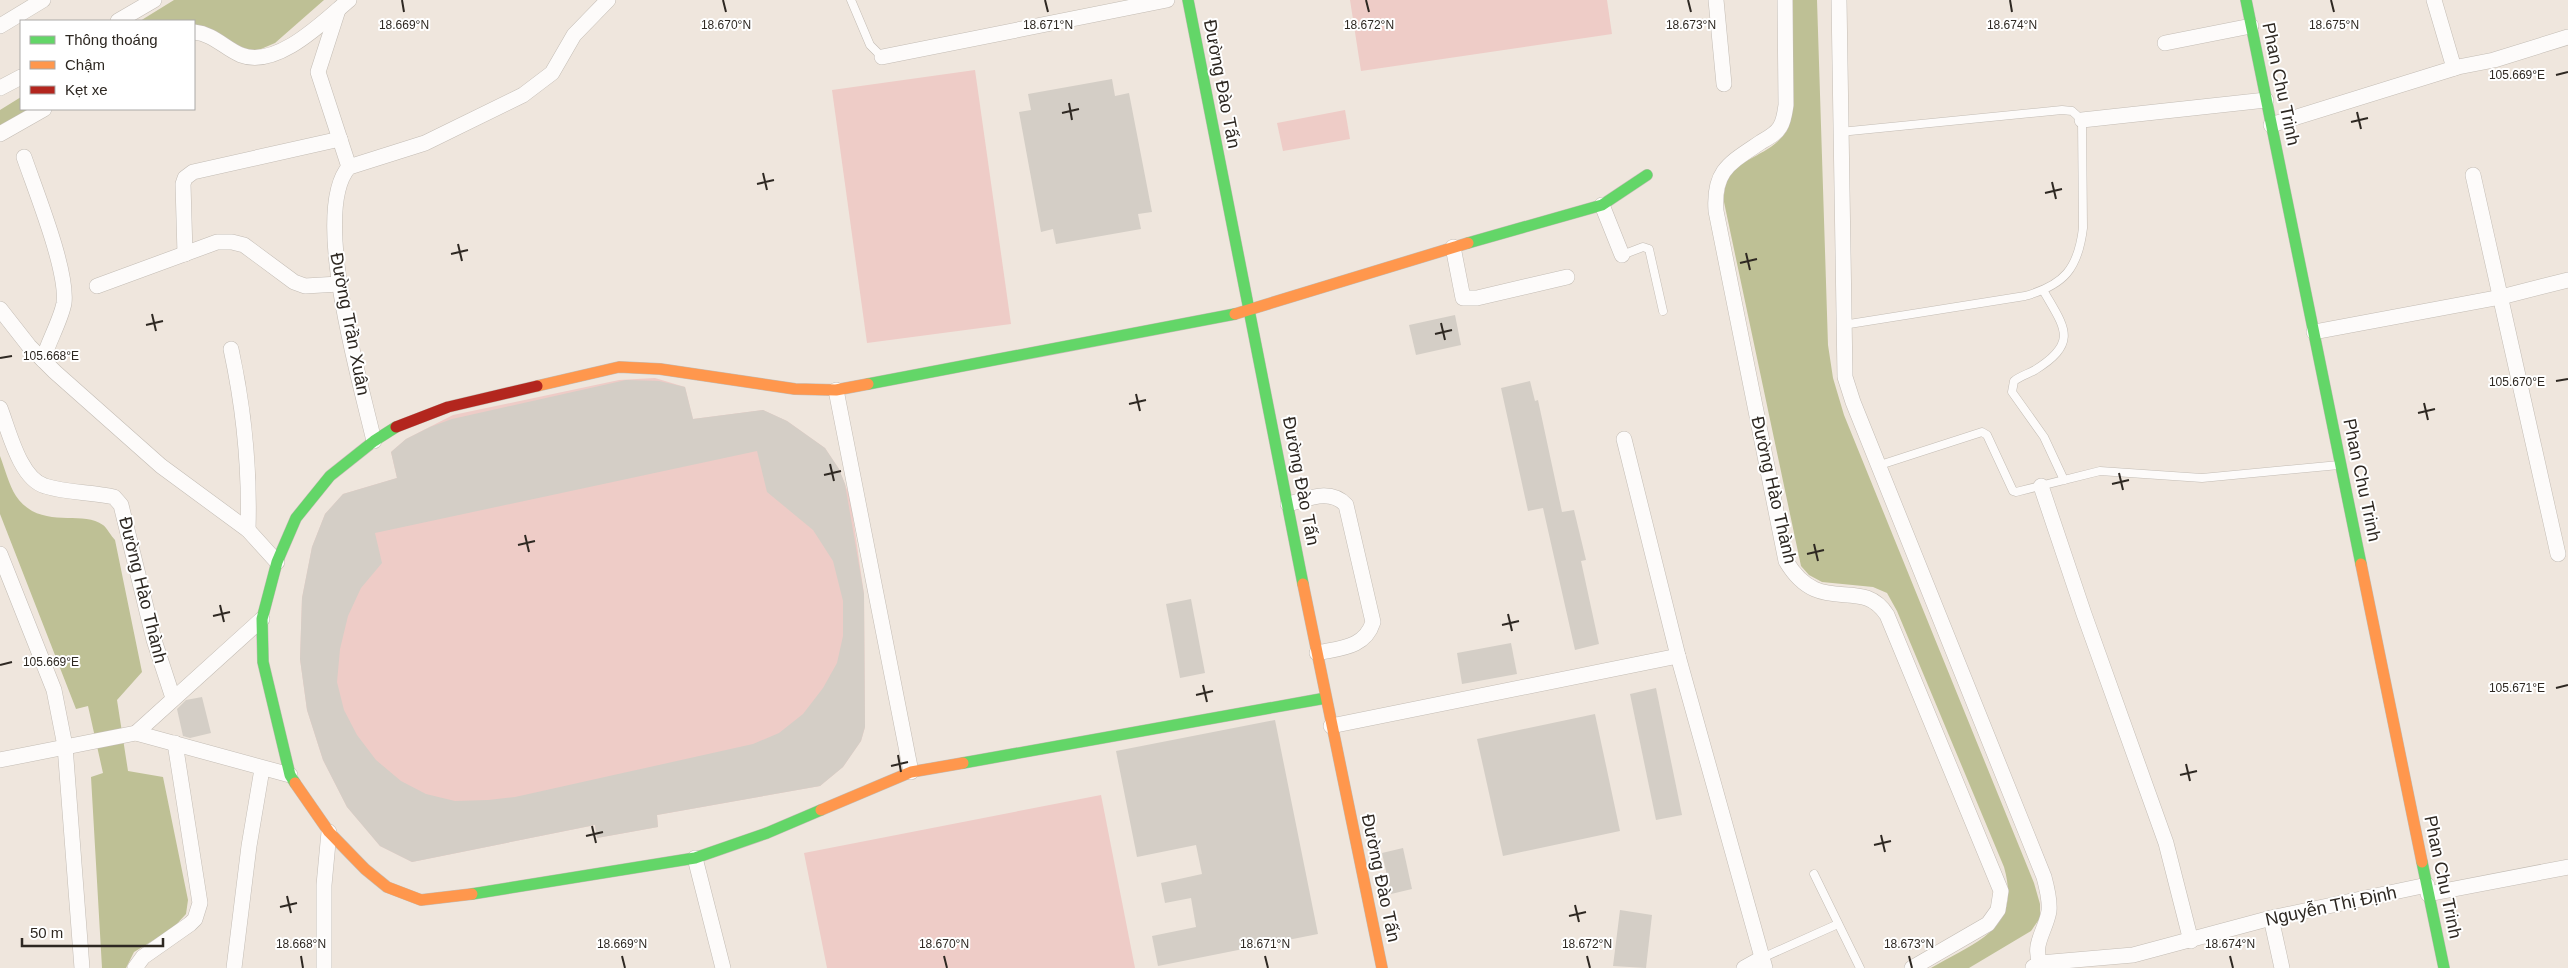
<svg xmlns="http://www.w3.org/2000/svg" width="2568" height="968" font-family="Arial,sans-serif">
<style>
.green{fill:#eeccc7}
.water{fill:#bec095}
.building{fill:#d4cec6;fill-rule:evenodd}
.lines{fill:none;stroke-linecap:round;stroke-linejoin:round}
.lane-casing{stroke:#c3bcb4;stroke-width:9}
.street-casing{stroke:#c3bcb4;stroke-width:16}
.fast-casing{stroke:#c3bcb4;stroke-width:12}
.slow-casing{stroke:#c3bcb4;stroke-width:12}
.jam-casing{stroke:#c3bcb4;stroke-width:12}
.lane{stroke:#fdfbfa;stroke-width:8}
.street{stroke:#fdfbfa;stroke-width:15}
.fast{stroke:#63d668;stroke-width:11}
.slow{stroke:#ff974d;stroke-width:11}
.jam{stroke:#b3261e;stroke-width:11}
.ticks{fill:none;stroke:#2e2822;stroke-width:2}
.labels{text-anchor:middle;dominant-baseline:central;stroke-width:4;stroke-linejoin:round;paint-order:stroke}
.street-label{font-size:18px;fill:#2e2822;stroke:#fff}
.ticks-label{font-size:12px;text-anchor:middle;fill:#2e2822;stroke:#fff;stroke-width:4;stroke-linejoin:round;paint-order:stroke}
</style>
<rect width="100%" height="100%" fill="#efe6dd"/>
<!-- green -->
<g class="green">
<path d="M1350,0H1607L1612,34L1361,71Z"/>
<path d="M975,70L1011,324L867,343L832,90Z"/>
<path d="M1345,110L1350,139L1283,151L1277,123Z"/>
<path d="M655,378L685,387L693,419L763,410L787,421L825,448L839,469L850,497L864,594L865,727L861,741L843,767L820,786L657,815L658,827L597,838L595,825L412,862L380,846L347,807L323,760L307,710L300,659L302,598L312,547L325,514L343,494L397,478L391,452L406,439L453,415L619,380Z"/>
<path d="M1101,795L1135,968H827L804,853Z"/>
</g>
<!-- water -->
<g class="water">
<path d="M174,0H324L275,43L254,52L194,27V21H140Z"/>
<path d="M1791,0H1817L1828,345L1833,378L1844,415L2034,883L2040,904V918L2031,931L1969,968H1931C1976,941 2022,930 2004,867L1897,611L1887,593L1873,587L1822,582L1809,575L1801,566L1724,202C1723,155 1764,163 1786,132C1789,127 1790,120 1792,114Z"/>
<path d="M21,97V109H36L0,134V110Z"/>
<path d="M0,456C5,469 9,485 16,496C40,531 81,509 103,525C107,528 111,536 115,540L142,672L117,700L128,771L163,777L188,900L186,914L172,929L134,952L126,968H102L91,777L103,773L88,706L76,709L0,514Z"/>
</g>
<!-- building -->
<g class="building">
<path d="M1112,79L1115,96L1129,93L1152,212L1138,214L1141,229L1056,244L1053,229L1041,232L1019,112L1031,110L1028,94Z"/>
<path d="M1455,315L1461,345L1416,355L1409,325Z"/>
<path d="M626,380L659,381L685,387L693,419L763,410L787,421L825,448L839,469L845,484L864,594L865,727L861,741L843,767L820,786L657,815L658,827L597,838L595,825L412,862L380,846L347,807L323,760L307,710L300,659L302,598L312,547L325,514L343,494L397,478L391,452L406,439L430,427L452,419ZM757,451L767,492L813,530L833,561L843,601V636L837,663L823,688L803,714L779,733L753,744L515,797L488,800L455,801L426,794L401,781L376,760L357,735L344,710L337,682L340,649L348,616L361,588L382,563L375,533Z"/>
<path d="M1530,381L1535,401L1538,400L1562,512L1574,510L1586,560L1581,561L1599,644L1575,650L1543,508L1528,511L1501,388Z"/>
<path d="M1191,599L1205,673L1180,678L1166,604Z"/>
<path d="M1511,643L1517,674L1462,684L1457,653Z"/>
<path d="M1656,688L1682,815L1656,820L1630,694Z"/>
<path d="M202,697L211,733L190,738L183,736L177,709L186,700Z"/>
<path d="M1595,714L1620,831L1503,856L1477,739Z"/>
<path d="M1275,720L1318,934L1158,966L1152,936L1196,927L1191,898L1165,903L1161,883L1202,874L1196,845L1137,857L1116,751Z"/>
<path d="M1403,848L1412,889L1391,894L1382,853Z"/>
<path d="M1620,910L1652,915L1646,968L1613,966Z"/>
</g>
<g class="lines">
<defs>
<g id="lane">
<path d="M851,0L870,45L882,57"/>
<path d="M1840,132L2062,110L2072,111L2082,120L2083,228C2078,269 2064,285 2025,296L1843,325"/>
<path d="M1622,255L1643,247L1649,249L1663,311"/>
<path d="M2043,290C2064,327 2080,342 2035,370C2028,374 2020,376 2014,381L2012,392L2044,437L2064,480"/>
<path d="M1880,465L1982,432L1987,435L2013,491L2016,492L2100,471L2202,478L2339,465"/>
<path d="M1814,874L1860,968"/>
<path d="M1762,958L1838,924"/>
</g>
<g id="street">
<path d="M1716,0L1724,84"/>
<path d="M1785,0L1786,105C1785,112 1784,121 1780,127C1776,134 1768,138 1761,142C1730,163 1713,170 1716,211L1786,561C1820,619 1861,574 1887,615L2001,891L1998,910L1988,924L1912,968"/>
<path d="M1839,0L1845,377L1853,402L2044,877C2047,888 2050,900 2049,911C2046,930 2032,944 2040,963"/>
<path d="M2434,0L2454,68"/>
<path d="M338,10L318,72L349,167"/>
<path d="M118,21L154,0"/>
<path d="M0,26L43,0"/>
<path d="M194,32C214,34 224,48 241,55C277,69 324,21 349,0"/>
<path d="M2165,43L2251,26"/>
<path d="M882,57L1167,0"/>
<path d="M0,88L21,77"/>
<path d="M2082,120L2266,100"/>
<path d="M2271,125L2458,67L2494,60L2568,37"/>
<path d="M0,134L44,109"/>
<path d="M24,157C36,192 68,271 64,303C61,320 48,342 43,360"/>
<path d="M2473,175L2558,554"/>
<path d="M1602,205L1622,255"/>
<path d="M1453,247L1463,298H1477L1567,277"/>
<path d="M185,254L183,184L185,178L193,172L340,139"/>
<path d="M97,286L217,242H232L244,245L294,282L305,286L339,284"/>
<path d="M0,309L29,346L55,372L161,466L248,530L277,562"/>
<path d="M2314,332L2501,297L2568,280"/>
<path d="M231,349C244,409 250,468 248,530"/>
<path d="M836,390L911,772"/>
<path d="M0,408C9,431 20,479 45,486C67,493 91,492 114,497L121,505L154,640L173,698"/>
<path d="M1624,439L1678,656L1765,968"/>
<path d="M374,441C361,384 310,211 349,167L425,143L523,95L552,73L574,35L608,0"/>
<path d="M2041,486L2084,614L2166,843L2191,941"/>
<path d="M1288,504C1308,499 1330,488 1346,505L1373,622C1365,648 1340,648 1317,653"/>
<path d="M0,554L54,690L65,746L82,968"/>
<path d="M1331,726L1678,656"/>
<path d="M136,733L262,619"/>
<path d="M0,760L136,733L290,775"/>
<path d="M695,858L723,968"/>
<path d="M2428,894L2568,867"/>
<path d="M2271,918L2282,968"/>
<path d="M2033,967L2040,963L2133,955L2271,918L2427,885"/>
<path d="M135,968L143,957L190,924L195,919L200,903L175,743"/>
<path d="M234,968L249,846L262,769"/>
<path d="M324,968V885L329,832"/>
<path d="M1744,968L1762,958"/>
</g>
<g id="fast">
<path d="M1188,0L1303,584"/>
<path d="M2246,0L2361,564"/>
<path d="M1468,243L1602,205L1647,175"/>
<path d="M868,384L1235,314"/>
<path d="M963,763L1326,698"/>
<path d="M295,783L290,775L263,662L262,619L277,562L296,518L330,476L374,441L396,427"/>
<path d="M2422,862L2444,968"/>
<path d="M472,894L695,858L767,833L821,810"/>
</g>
<g id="slow">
<path d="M1235,314L1468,243"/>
<path d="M537,386L619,367L660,369L795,389L836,390L868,384"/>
<path d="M2361,564L2422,862"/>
<path d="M1303,584L1382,968"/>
<path d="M295,783L329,832L365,869L387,887L421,900L472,894"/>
<path d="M821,810L911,772L963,763"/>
</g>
<path id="jam" d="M396,427L448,407L537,386"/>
</defs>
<!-- lane casing -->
<use href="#lane" class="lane-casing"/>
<!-- street casing -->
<use href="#street" class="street-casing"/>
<!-- fast casing -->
<use href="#fast" class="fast-casing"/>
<!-- slow casing -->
<use href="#slow" class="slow-casing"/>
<!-- jam casing -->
<use href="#jam" class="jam-casing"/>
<!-- lane -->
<use href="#lane" class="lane"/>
<!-- street -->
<use href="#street" class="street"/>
<!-- fast -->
<use href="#fast" class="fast"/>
<!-- slow -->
<use href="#slow" class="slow"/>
<!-- jam -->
<use href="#jam" class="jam"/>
</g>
<!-- ticks -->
<path class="ticks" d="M402,0L404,12M723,0L726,12M1045,0L1048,12M1366,0L1369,12M1688,0L1691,12M2010,0L2012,12M2331,0L2334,12M2556,75L2568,72M1069,103L1072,120M2357,112L2361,129M1062,113L1079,109M2351,122L2368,118M763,173L767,190M2052,182L2056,199M757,184L774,180M2045,193L2062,189M458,244L462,261M1746,253L1750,270M451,254L468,250M1740,263L1757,259M152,314L156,331M1441,323L1445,340M146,325L163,321M1435,334L1452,330M0,358L12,356M2556,381L2568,379M1136,394L1140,411M2424,403L2428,420M1129,404L1146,400M2418,413L2435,409M830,464L834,481M2119,473L2123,490M824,475L841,471M2112,484L2129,480M525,535L529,552M1814,544L1818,561M518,545L535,541M1807,554L1824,550M220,605L224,622M1508,614L1512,631M213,616L230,612M1502,625L1519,621M0,665L12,662M1203,685L1207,702M2556,688L2568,685M1196,695L1213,691M898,755L901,772M2186,764L2190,781M891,766L908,762M2180,775L2197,771M592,826L596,843M1881,835L1885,852M586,836L603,832M1874,845L1891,841M287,896L291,913M1575,905L1579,922M280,907L297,903M1569,916L1586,912M301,956L303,968M622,956L625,968M944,956L947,968M1265,956L1268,968M1587,956L1590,968M1909,956L1912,968M2230,956L2233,968"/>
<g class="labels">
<!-- street labels -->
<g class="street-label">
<text transform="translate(1222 84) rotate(79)">Đường Đào Tấn</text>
<text transform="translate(2281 84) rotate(78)">Phan Chu Trinh</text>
<text transform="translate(350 324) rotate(79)">Đường Trần Xuân</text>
<text transform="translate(2362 480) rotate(78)">Phan Chu Trinh</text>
<text transform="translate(1301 481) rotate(79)">Đường Đào Tấn</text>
<text transform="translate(1774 490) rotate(77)">Đường Hào Thành</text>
<text transform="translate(143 590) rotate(76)">Đường Hào Thành</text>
<text transform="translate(2443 877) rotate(78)">Phan Chu Trinh</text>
<text transform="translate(1381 878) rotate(78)">Đường Đào Tấn</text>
<text transform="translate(2331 906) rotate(-12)">Nguyễn Thị Định</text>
</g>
</g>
<g class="ticks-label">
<text x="404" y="29">18.669°N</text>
<text x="726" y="29">18.670°N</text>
<text x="1048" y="29">18.671°N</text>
<text x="1369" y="29">18.672°N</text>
<text x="1691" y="29">18.673°N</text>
<text x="2012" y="29">18.674°N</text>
<text x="2334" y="29">18.675°N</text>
<text x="2517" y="79">105.669°E</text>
<text x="51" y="360">105.668°E</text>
<text x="2517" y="386">105.670°E</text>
<text x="51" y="666">105.669°E</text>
<text x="2517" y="692">105.671°E</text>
<text x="301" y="948">18.668°N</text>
<text x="622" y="948">18.669°N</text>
<text x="944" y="948">18.670°N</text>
<text x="1265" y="948">18.671°N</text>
<text x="1587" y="948">18.672°N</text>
<text x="1909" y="948">18.673°N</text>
<text x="2230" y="948">18.674°N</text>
</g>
<!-- legend -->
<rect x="20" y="20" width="175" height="90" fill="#ffffff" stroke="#aba9a7"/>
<rect x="30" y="36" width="25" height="8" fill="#63d668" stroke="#aba9a7"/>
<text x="65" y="45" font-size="15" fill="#2e2822">Thông thoáng</text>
<rect x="30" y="61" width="25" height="8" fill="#ff974d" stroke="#aba9a7"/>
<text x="65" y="70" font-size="15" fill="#2e2822">Chậm</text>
<rect x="30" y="86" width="25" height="8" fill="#b3261e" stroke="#aba9a7"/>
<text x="65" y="95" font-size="15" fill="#2e2822">Kẹt xe</text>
<!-- scale -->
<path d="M22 938v8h141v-8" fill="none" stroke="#2e2822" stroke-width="2.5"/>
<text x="30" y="938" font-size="15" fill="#2e2822" stroke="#ffffff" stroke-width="4" paint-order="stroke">50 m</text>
</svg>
